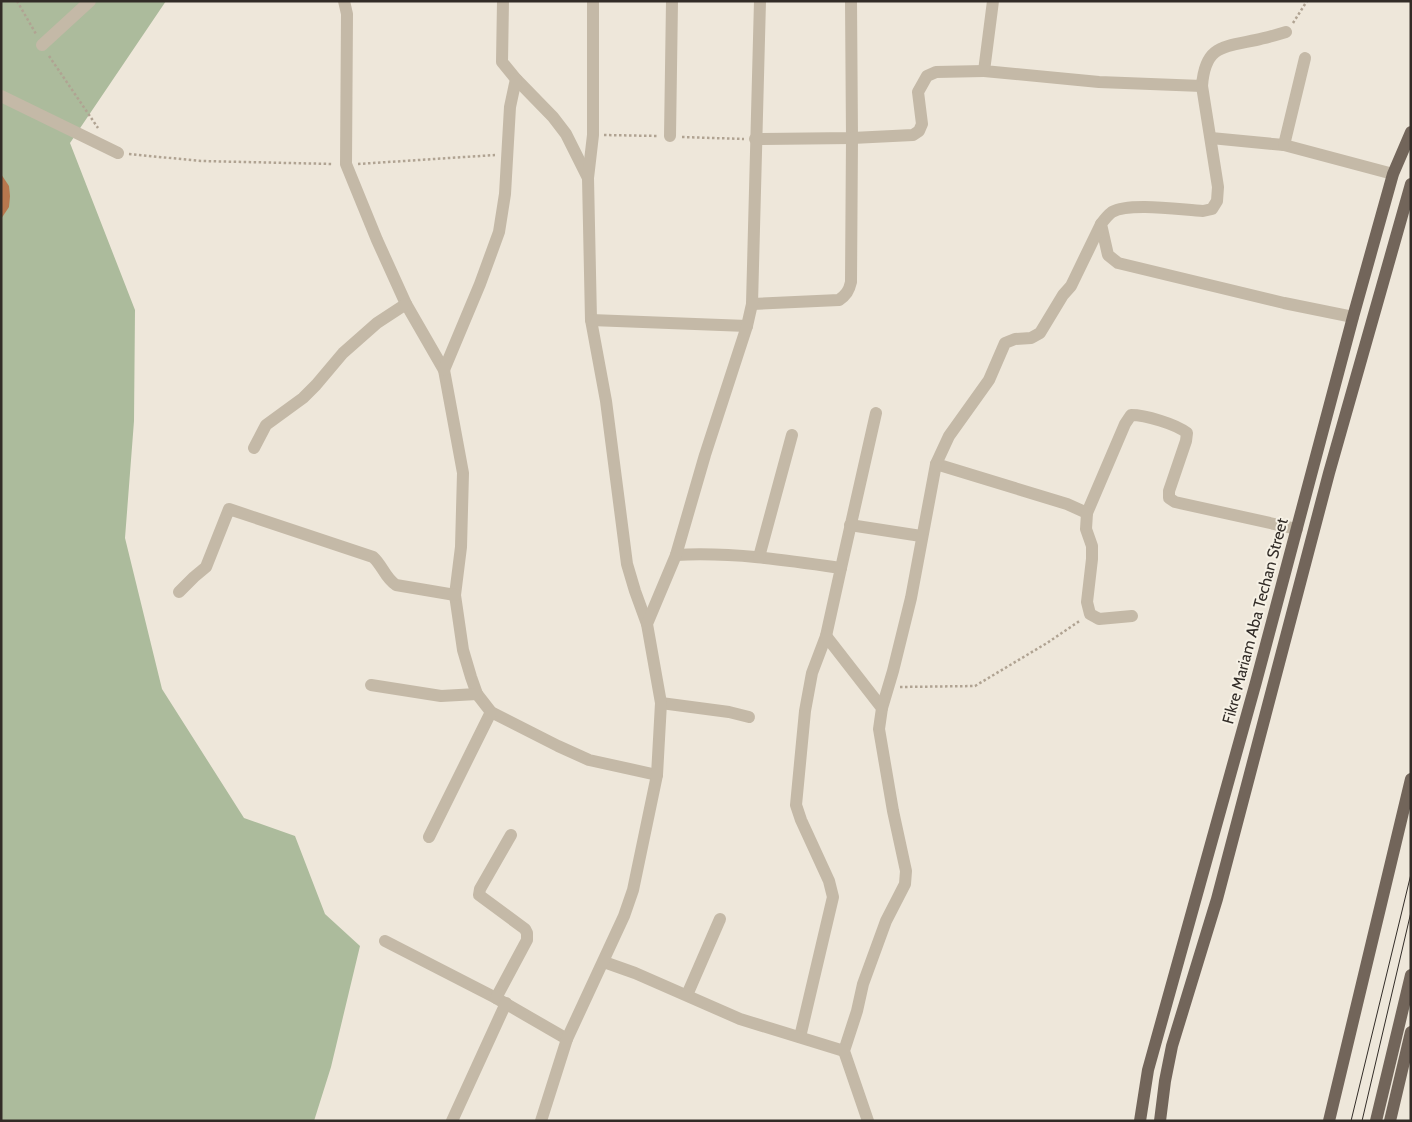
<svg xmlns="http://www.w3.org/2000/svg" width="1412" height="1122" font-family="Cabin,sans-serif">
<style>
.green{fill:#acbb9c}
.building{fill:#b8774e}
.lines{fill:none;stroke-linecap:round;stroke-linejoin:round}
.path{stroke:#b0a392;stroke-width:2.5;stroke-dasharray:2.5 2.5;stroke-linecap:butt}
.minor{stroke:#c4b9a7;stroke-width:12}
.major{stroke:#72655a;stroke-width:12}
.tram{stroke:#322c27;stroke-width:1}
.labels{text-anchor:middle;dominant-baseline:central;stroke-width:4;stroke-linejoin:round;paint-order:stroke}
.street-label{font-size:16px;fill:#322c27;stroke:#f6f1e5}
</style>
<rect width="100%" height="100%" fill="#eee7da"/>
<!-- green -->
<path class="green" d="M1,1H166L70,143L135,310L134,421L125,538L162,689L244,818L295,836L325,914L360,946L331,1067L314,1121H1Z"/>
<!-- building -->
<path class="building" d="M1,174L9,186L10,196L9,207L1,219Z"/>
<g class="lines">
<!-- path -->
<g class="path">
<path d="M17,1L36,34"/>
<path d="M1293,23L1307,1"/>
<path d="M49,56L98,128"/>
<path d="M604,135L659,136"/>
<path d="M682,137L744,139"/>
<path d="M129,154L201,161L333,164"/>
<path d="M358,164L495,155"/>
<path d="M900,687L975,686L1047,643L1081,620"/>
</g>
<!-- minor -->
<g class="minor">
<path d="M344,1L347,14L346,164L377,240L406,304L444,370L463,473L461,547L455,595L463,650L471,677L477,694L491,712L558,746L589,760L657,775"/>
<path d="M503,1L502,62L516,79L553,117L566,134L588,178"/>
<path d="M593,1V135L588,178L591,320L606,401L627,564L635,591L647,624"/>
<path d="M993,1L984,71L1099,82L1202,86C1205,46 1222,47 1256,40C1266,38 1276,35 1286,32"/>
<path d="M42,45L90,1"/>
<path d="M1202,86L1218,187L1217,201L1212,209L1203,211C1182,210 1130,202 1112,212C1108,215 1104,220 1101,224L1108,255L1118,263L1284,303L1353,317"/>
<path d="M1,96L118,153"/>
<path d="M670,136L672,1"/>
<path d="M1211,138L1284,145L1393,174"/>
<path d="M755,139L852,138L851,1"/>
<path d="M1284,145L1305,58"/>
<path d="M752,304L839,300C846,295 849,291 851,282L852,138L913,135L919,131L922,124L918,92L927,76L936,72L984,71"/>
<path d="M591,320L747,326"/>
<path d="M444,370L480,284L499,232L505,194L510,107L516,79"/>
<path d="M254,448L266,425L303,398L316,385L343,353L377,323L406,304"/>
<path d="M936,464L1067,504L1087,513L1125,424L1131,415C1145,415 1176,424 1187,433L1186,441L1169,491V498L1175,502L1297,529"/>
<path d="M1087,513L1086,529L1092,546V559L1087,602L1090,614L1099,619L1132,616"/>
<path d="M850,525L921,536"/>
<path d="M676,555C732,552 786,560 841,568L826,636L812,673L805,711L796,805L801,820L829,881L833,897L800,1037"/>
<path d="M759,557L792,435"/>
<path d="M841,568L876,413"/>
<path d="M179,592L194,577L206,567L229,509L373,557C383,566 385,578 396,585L455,595"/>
<path d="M826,636L882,708L879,729L893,811L906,871L905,884L886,921L863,984L857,1011L844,1051L868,1121"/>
<path d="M371,685L441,696L477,694"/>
<path d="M661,703L729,712L749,717"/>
<path d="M882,708L893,671L911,598L936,464L949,436L989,380L1005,343L1015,339L1031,338L1040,333L1063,295L1071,286L1101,224"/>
<path d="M429,837L491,712"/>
<path d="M385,941L496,998L567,1039"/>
<path d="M604,962L635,973L740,1019L844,1051"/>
<path d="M687,995L720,919"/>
<path d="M496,998L527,940V933L525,929L479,895L480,889L511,835"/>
<path d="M452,1121L506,1003"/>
<path d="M541,1121L567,1039L624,916L633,890L657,775L661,703L647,624L676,555L705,455L747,326L752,304L760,1"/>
</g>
<!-- major -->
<g class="major">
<path d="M1140,1121L1148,1070L1256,682L1353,317L1393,174L1411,132"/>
<path d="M1160,1121L1165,1081L1172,1046L1217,899L1329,473L1411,184"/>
<path d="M1329,1121L1411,779"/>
<path d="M1376,1121L1411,975"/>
<path d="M1390,1121L1411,1032"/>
</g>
<!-- tram -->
<g class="tram">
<path d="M1351,1121L1411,874"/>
<path d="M1362,1121L1411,912"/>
</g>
</g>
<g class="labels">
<!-- street labels -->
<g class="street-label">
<text transform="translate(1255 621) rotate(-75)">Fikre Mariam Aba Techan Street</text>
</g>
</g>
<!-- border -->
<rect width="1412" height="1122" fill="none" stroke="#322c27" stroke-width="5"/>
</svg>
